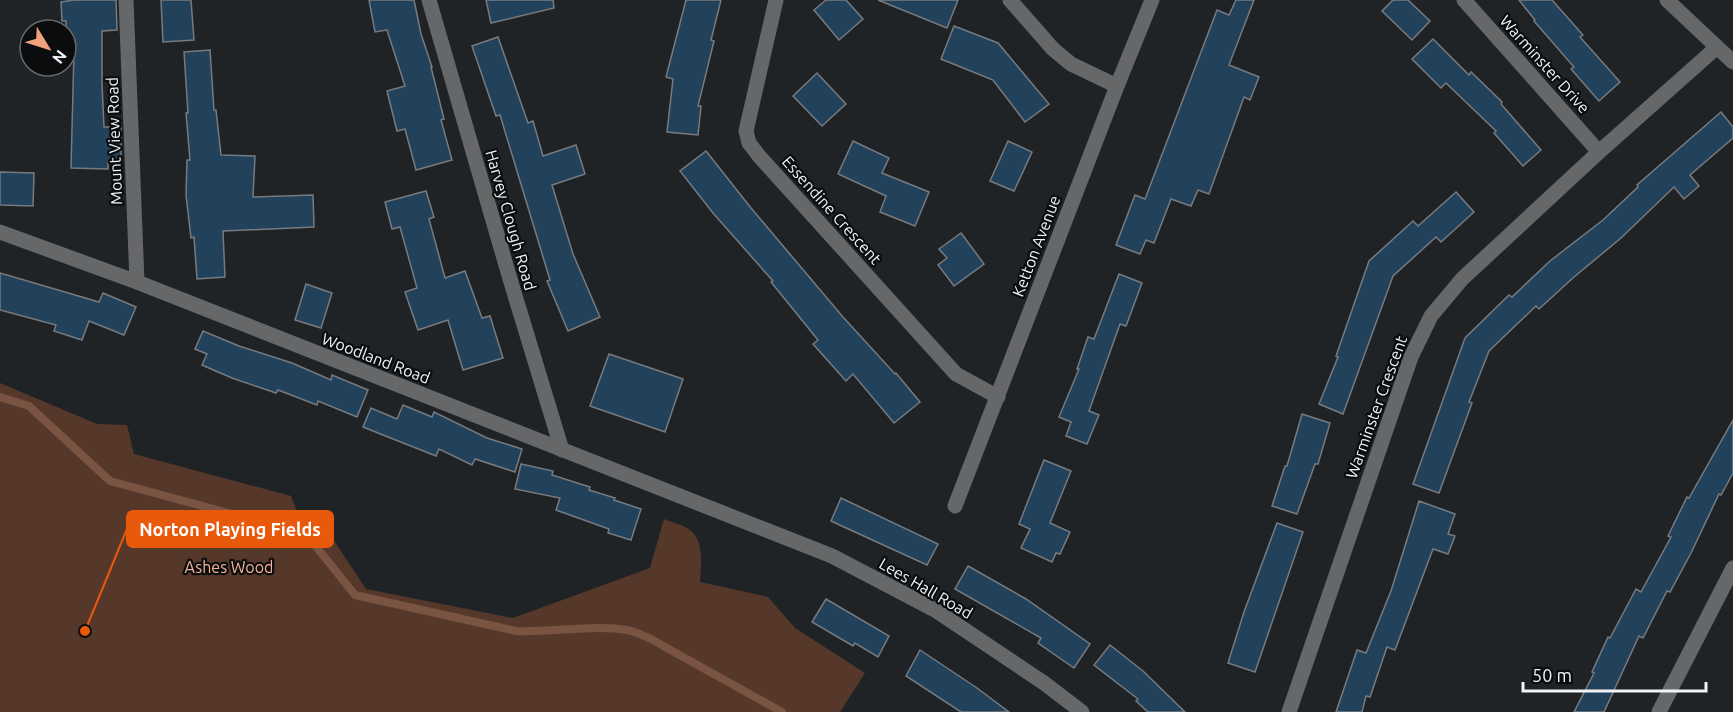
<svg xmlns="http://www.w3.org/2000/svg" width="1733" height="712" font-family="Ubuntu,sans-serif">
<style>
.green{fill:#56382a}
.lines{fill:none;stroke-linecap:round;stroke-linejoin:round}
.stream{stroke:#7a5443;stroke-width:8}
.building{fill:#22415b;stroke:#777b7f;stroke-width:1.5}
.minor{stroke:#656769;stroke-width:15}
.labels{text-anchor:middle;dominant-baseline:central;stroke-width:4.5;stroke-linejoin:round;paint-order:stroke}
.street-label{font-size:16px;fill:#f1f3f6;stroke:#0a0c0d}
.park-label{font-size:16px;fill:#f5b295;stroke:#0a0c0d}
.leader{fill:none;stroke:#e8590c;stroke-width:2}
.callout-dot{fill:#e8590c;stroke:#0a0c0d;stroke-width:2}
.callout{fill:#e8590c;stroke:#e8590c;stroke-width:2}
.callout-label{font-size:18px;text-anchor:middle;font-weight:bold;fill:#fff}
</style>
<rect width="100%" height="100%" fill="#1f2326"/>
<!-- green -->
<path class="green" d="M0,383L97,424L127,425L134,454L291,496L300,520L325,527L366,589L513,618L650,568L664,519C671,522 680,524 687,528C705,538 701,565 700,582L768,597L795,628L865,673L840,712H0Z"/>
<g class="lines">
<!-- stream -->
<path class="stream" d="M0,397L29,406L110,481L306,534L355,595L516,631C552,633 593,624 627,630C634,631 642,635 649,638L782,712"/>
</g>
<!-- building -->
<g class="building">
<path d="M74,0H116L117,30L102,31V84L104,127H121V161H108V169L71,168L74,51H67L66,21H62L61,2Z"/>
<path d="M161,0H191L194,40L163,42Z"/>
<path d="M369,0H414L421,34L432,67H431L444,119L441,120L452,160L416,170L405,129L397,131L387,91L405,86L387,30L375,32Z"/>
<path d="M486,0H553L554,8L491,23Z"/>
<path d="M686,0H721L711,40L714,41L698,106H701L698,135L667,132L673,79L666,77Z"/>
<path d="M826,0H846L863,19L839,40L814,10Z"/>
<path d="M878,0H958L947,28Z"/>
<path d="M1236,0H1254L1229,65L1259,77L1250,100L1244,97L1209,194L1198,190L1191,206L1171,199L1154,243L1146,240L1140,254L1116,245L1135,195L1145,199L1217,10L1229,15Z"/>
<path d="M1393,0H1408L1430,21L1412,40L1382,11Z"/>
<path d="M1519,0H1552L1583,35L1580,37L1620,82L1599,101L1571,69L1574,67L1534,21L1535,20Z"/>
<path d="M954,26L998,43L1049,104L1025,122L993,80L941,59Z"/>
<path d="M498,37L528,123L533,121L543,156L576,145L585,174L552,185L573,254L600,317L568,331L547,281L550,280L500,115L496,116L472,46Z"/>
<path d="M1433,39L1469,75L1471,72L1502,102L1501,104L1541,150L1523,166L1494,133L1496,131L1446,83L1441,88L1412,59Z"/>
<path d="M210,50L214,110H216L221,155L255,156L253,197L313,195L314,227L223,231L225,277L197,279L194,237L191,238L186,195L187,160H190L186,113H188L184,52Z"/>
<path d="M817,73L846,104L822,126L793,96Z"/>
<path d="M1721,112L1733,127V138L1690,175L1699,186L1684,199L1674,187L1621,238L1574,277L1539,309L1536,306L1489,351L1469,402L1472,403L1439,493L1413,484L1465,338L1509,295L1512,297L1550,261L1603,220L1638,187L1637,185Z"/>
<path d="M853,141L889,158L882,173L929,192L915,226L880,212L886,196L838,174Z"/>
<path d="M1008,141L1032,152L1014,191L990,181Z"/>
<path d="M706,151L751,208L843,317L895,374L896,373L920,402L894,423L853,374L846,381L813,344L818,340L771,282L773,281L713,213L680,171Z"/>
<path d="M0,172L34,173L33,206L0,205Z"/>
<path d="M426,191L434,217L429,219L445,278L465,271L482,318L490,316L503,358L463,370L448,320L418,330L405,292L417,288L400,227L392,229L385,202Z"/>
<path d="M1456,192L1474,212L1441,242L1436,237L1393,276L1343,414L1319,404L1338,357L1336,356L1369,261L1413,221L1418,226Z"/>
<path d="M961,233L984,264L954,286L938,265L947,258L939,249Z"/>
<path d="M0,273L99,302L103,293L136,307L124,335L89,321L82,340L54,331L56,325L0,310Z"/>
<path d="M1119,274L1142,283L1126,326L1120,324L1089,411L1099,415L1087,444L1066,436L1071,422L1059,417L1079,369H1077L1088,337L1094,339Z"/>
<path d="M306,284L332,293L321,328L295,320Z"/>
<path d="M203,331L239,346L292,363L331,380L332,375L368,390L357,417L318,401L317,405L278,390L276,393L232,378L202,365L207,354L195,349Z"/>
<path d="M609,354L683,379L665,432L590,406Z"/>
<path d="M403,405L432,417L434,412L487,438L522,449L515,472L475,459L472,465L439,449L436,456L363,427L371,408L397,419Z"/>
<path d="M1302,414L1330,423L1318,464H1315L1297,514L1272,506L1285,466H1287Z"/>
<path d="M1733,420V473L1721,495L1719,494L1691,553L1670,592L1667,591L1643,638L1639,636L1604,712H1574L1594,673L1592,672L1608,637L1610,638L1636,589L1641,592L1671,537L1668,536L1687,497L1689,498Z"/>
<path d="M1044,460L1071,471L1050,523L1070,532L1060,554L1056,553L1052,562L1021,548L1030,529L1019,524Z"/>
<path d="M521,464L553,471L552,475L590,487L589,490L615,498L614,500L641,509L631,540L608,533L609,529L556,510L560,498L515,489Z"/>
<path d="M841,498L938,544L927,565L831,521Z"/>
<path d="M1419,501L1455,514L1448,534L1455,536L1448,554L1433,549L1395,650L1387,647L1370,697L1366,696L1362,712H1336L1357,650L1366,653L1391,591Z"/>
<path d="M1277,523L1303,532L1255,672L1228,663L1244,612Z"/>
<path d="M968,566L1026,599L1090,644L1074,668L1038,643L1041,638L955,589Z"/>
<path d="M826,599L889,636L878,657L855,643L853,646L812,622Z"/>
<path d="M1110,645L1143,671L1185,712H1148L1136,701L1138,699L1094,665Z"/>
<path d="M920,650L977,688L1009,712H961L906,676Z"/>
</g>
<g class="lines">
<!-- minor -->
<g class="minor">
<path d="M126,0L137,282"/>
<path d="M429,0L510,279L562,450"/>
<path d="M776,0L746,131L749,143L759,156L956,374L998,397"/>
<path d="M1010,0L1053,49L1071,64L1117,86"/>
<path d="M1464,0L1599,152"/>
<path d="M1667,0L1733,62"/>
<path d="M0,232L137,282L832,556L935,610L1044,683L1082,712"/>
<path d="M955,506L1117,86L1152,0"/>
<path d="M1289,712L1411,357L1431,316L1462,279L1599,152L1716,48"/>
<path d="M1659,712L1733,568"/>
</g>
</g>
<g class="labels">
<!-- street labels -->
<g class="street-label">
<text transform="translate(1545 64) rotate(48)">Warminster Drive</text>
<text transform="translate(114 141) rotate(-92)">Mount View Road</text>
<text transform="translate(832 210) rotate(48)">Essendine Crescent</text>
<text transform="translate(511 220) rotate(74)">Harvey Clough Road</text>
<text transform="translate(1036 246) rotate(-69)">Ketton Avenue</text>
<text transform="translate(376 358) rotate(21)">Woodland Road</text>
<text transform="translate(1376 407) rotate(-70)">Warminster Crescent</text>
<text transform="translate(926 588) rotate(30)">Lees Hall Road</text>
</g>
<!-- park labels -->
<g class="park-label">
<text x="229" y="567">Ashes Wood</text>
</g>
</g>
<!-- callouts -->
<path class="leader" d="M85 631L127 529"/>
<circle class="callout-dot" cx="85" cy="631" r="6"/>
<rect class="callout" x="127" y="511" width="206" height="36" rx="6"/>
<g class="callout-label">
<text x="230" y="536">Norton Playing Fields</text>
</g>
<!-- north arrow -->
<g transform="translate(48 48) rotate(128)"><circle r="28" fill="#0a0c0d" stroke="#66686a" stroke-width="1.5"/>
<path d="M0-4.5L10 22L0 15L-10 22Z" fill="#f1a17d"/>
<text y="-9" font-size="16" font-weight="bold" text-anchor="middle" fill="#f1f3f6">N</text>
</g>
<!-- scale -->
<path d="M1523 682v9h183v-9" fill="none" stroke="#f1f3f6" stroke-width="3"/>
<text x="1532" y="682" font-size="18" fill="#f1f3f6" stroke="#0a0c0d" stroke-width="4.5" paint-order="stroke">50 m</text>
</svg>
